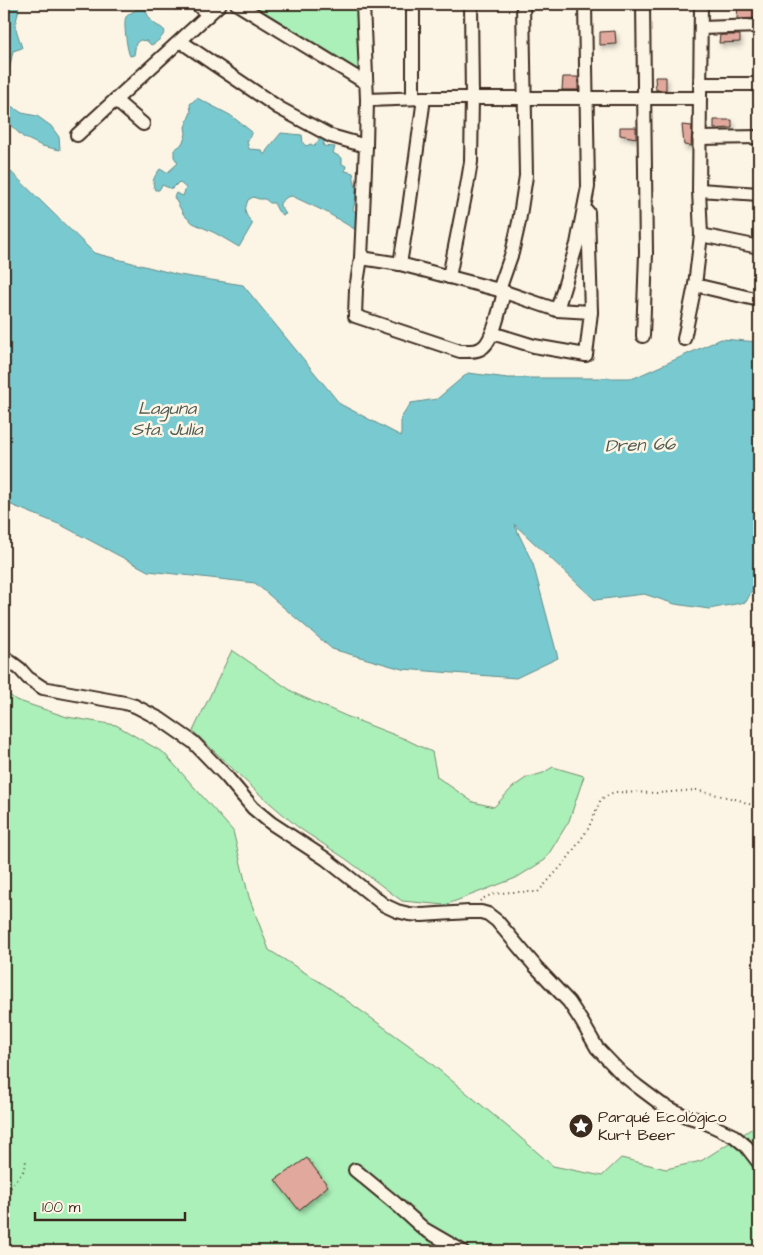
<svg xmlns="http://www.w3.org/2000/svg" width="763" height="1255" font-family="'Architects Daughter',sans-serif">
<style>
.green{fill:#abefb9;stroke:#738c6c}
.water{fill:#79cad0;stroke:#608a89}
.building{fill:#e1a89d;stroke:#3b2a1e;filter:url(#shadow)}
.lines{fill:none;stroke-linecap:round;stroke-linejoin:round}
.minor-casing{stroke:#3b2a1e;stroke-width:16}
.path{stroke:#3b2a1e;stroke-width:2;stroke-dasharray:1 4;stroke-linecap:butt}
.minor{stroke:#fcf5e5;stroke-width:12}
.labels{text-anchor:middle;dominant-baseline:central;stroke-width:5;stroke-linejoin:round;paint-order:stroke}
.poi-label{font-size:16px;fill:#3b2a1e;stroke:#fcf5e5;text-anchor:start}
.water-label{font-size:18px;font-style:italic;fill:#4e5a53;stroke:#fcf5e5}
</style>
<defs>
<filter id="shadow"><feDropShadow dx="2" dy="3.5" stdDeviation="2.5" flood-color="#0004"/></filter>
</defs>
<rect width="100%" height="100%" fill="#fcf5e5"/>
<filter id="ink" filterUnits="userSpaceOnUse"><feTurbulence type="fractalNoise" baseFrequency=".02" numOctaves="2"/><feDisplacementMap in="SourceGraphic" scale="10" xChannelSelector="R" yChannelSelector="G"/><feConvolveMatrix kernelMatrix="1 2 1 2 8 2 1 2 1" color-interpolation-filters="sRGB"/></filter>
<g filter="url(#ink)">
<!-- green -->
<g class="green">
<path d="M243,4H359L363,76Z"/>
<path d="M232,650L296,694L346,716L405,739L432,752L437,777L473,802L494,807L513,787L526,778L543,773L553,767L584,776L569,821L545,860L516,878L445,905L402,901L346,859L299,828L257,792L193,731Z"/>
<path d="M4,691L16,700L67,717L116,725L164,753L233,831L249,897L269,950L328,987L410,1046L514,1132L553,1166L602,1176L621,1158L666,1169L701,1161L759,1124V1251H4Z"/>
</g>
<!-- water -->
<g class="water">
<path d="M4,4H19L18,13L15,26L22,48L13,51L6,85L8,104L22,113L37,116L51,126L59,137L60,150L42,146L23,137L4,119Z"/>
<path d="M139,8H145C147,15 151,22 158,26C161,27 163,29 165,31C162,38 158,42 151,45L147,41L140,40L136,43L134,55L130,56C127,51 123,21 126,17C129,13 135,11 139,8Z"/>
<path d="M197,98L230,115L252,132L247,142L249,149L262,150L263,154H265L267,150L281,133L302,135L303,143L306,146L311,144L314,146L321,138L325,139L323,146L335,147L333,153L342,158V164L346,166L345,171L353,173L356,189L355,202L353,209L354,211L357,213L356,230L326,212L292,196L287,197L280,203V206L286,214L283,215L278,211L274,203H270L265,199H259L253,197L248,200C244,211 244,215 253,223L239,247L215,233L193,223L184,215L174,197L176,193L183,196L186,188L179,182L172,189L162,185L159,190H155C151,181 154,177 160,169L167,173L178,163L174,157V150L181,145L185,138L186,133L185,127L191,112L190,104Z"/>
<path d="M4,165L94,253L179,275L243,285L340,404L401,436V418L411,403L437,399L468,373L508,378H634L721,339L759,342V577L746,602L709,609L675,604L644,594L595,600L514,524L533,564L558,658L516,678L402,669L332,649L255,583L148,571L61,525L4,502Z"/>
</g>
<!-- building -->
<g class="building">
<path d="M738,4H759L758,18L737,19Z"/>
<path d="M615,31L616,44L600,45V32Z"/>
<path d="M720,35H740V42L719,43Z"/>
<path d="M563,77H578V90H562Z"/>
<path d="M655,77H666V90H656Z"/>
<path d="M714,120H732V128L714,129Z"/>
<path d="M682,125L692,126L691,146L684,145Z"/>
<path d="M620,127H636V138L620,135Z"/>
<path d="M307,1158L328,1186L299,1210L275,1180Z"/>
</g>
<g class="lines">
<defs>
<g id="minor">
<path d="M197,4L208,15"/>
<path d="M237,4L366,83"/>
<path d="M363,4L367,100L366,146L361,258L356,289L355,316L460,351C467,351 474,352 480,349C494,343 500,306 504,292"/>
<path d="M643,4L646,253L643,336"/>
<path d="M701,28L759,26"/>
<path d="M180,41L279,108L331,136L366,146"/>
<path d="M700,84H759"/>
<path d="M413,98V4"/>
<path d="M115,100L143,124"/>
<path d="M367,100L424,98H700"/>
<path d="M77,135L220,4"/>
<path d="M699,138L759,137"/>
<path d="M699,190L759,194"/>
<path d="M588,212L591,312"/>
<path d="M701,235L759,247"/>
<path d="M361,258L400,264L499,290L557,310L591,312L586,355L534,346L492,333"/>
<path d="M400,264L409,208L424,98"/>
<path d="M449,277L467,186L471,162L472,98L471,4"/>
<path d="M695,285L759,300"/>
<path d="M499,290L512,253L519,222L526,176L523,4"/>
<path d="M557,310L577,244L588,187L585,4"/>
<path d="M684,339L695,285L701,235L699,190L701,4"/>
<path d="M4,657L20,669L28,678L43,688L125,703L135,706L160,719L193,742L226,776L253,808L271,823L326,859L384,905L397,911L409,914L422,915L469,912H481L488,914L497,921L536,967L569,1002L582,1022L597,1048L621,1073L637,1086L661,1104L683,1115L702,1121L734,1136L746,1146L759,1163"/>
<path d="M355,1170L395,1203L424,1229L462,1251"/>
</g>
</defs>
<!-- minor casing -->
<use href="#minor" class="minor-casing"/>
<!-- path -->
<g class="path">
<path d="M480,901C491,890 522,892 538,892L566,861L588,829L601,799L614,792L659,793L696,790L739,800L759,808"/>
<path d="M4,1195L8,1191L25,1169L26,1160"/>
</g>
<!-- minor -->
<use href="#minor" class="minor"/>
</g>
</g>
<!-- icons -->
<defs>
<symbol id="sight-disc" viewBox="-11 -11 22 22"><circle r="9.5" fill="#3b2a1e" stroke="#fcf5e5"/><path d="M0-6L1.8-2.2L6-1.7L2.9 1.2L3.7 5.4L0 3.3L-3.7 5.4L-2.9 1.2L-6-1.7L-1.8-2.2Z" fill="#fff"/></symbol>
</defs>
<g fill-rule="evenodd">
<use href="#sight-disc" x="567" y="1112" width="28" height="28"/>
</g>
<g class="labels">
<!-- poi labels -->
<g class="poi-label">
<text x="598" y="1117">Parqué Ecológico<tspan x="598" dy="18">Kurt Beer</tspan></text>
</g>
<!-- water labels -->
<g class="water-label">
<text x="167" y="408">Laguna<tspan x="167" dy="21">Sta. Julia</tspan></text>
<text transform="translate(640 445) rotate(-2)">Dren 66</text>
</g>
</g>
<!-- margin -->
<rect width="763" height="1255" fill="none" stroke="#fcf5e5" stroke-width="20"/>
<rect x="10" y="10" width="743" height="1235" fill="none" stroke="#3b2a1e" stroke-width="2" filter="url(#ink)"/>
<!-- scale -->
<path d="M35 1212v8h150v-8" fill="none" stroke="#3b2a1e" stroke-width="2.5"/>
<text x="42" y="1212" font-size="15" fill="#3b2a1e" stroke="#fcf5e5" stroke-width="4" paint-order="stroke">100 m</text>
</svg>
